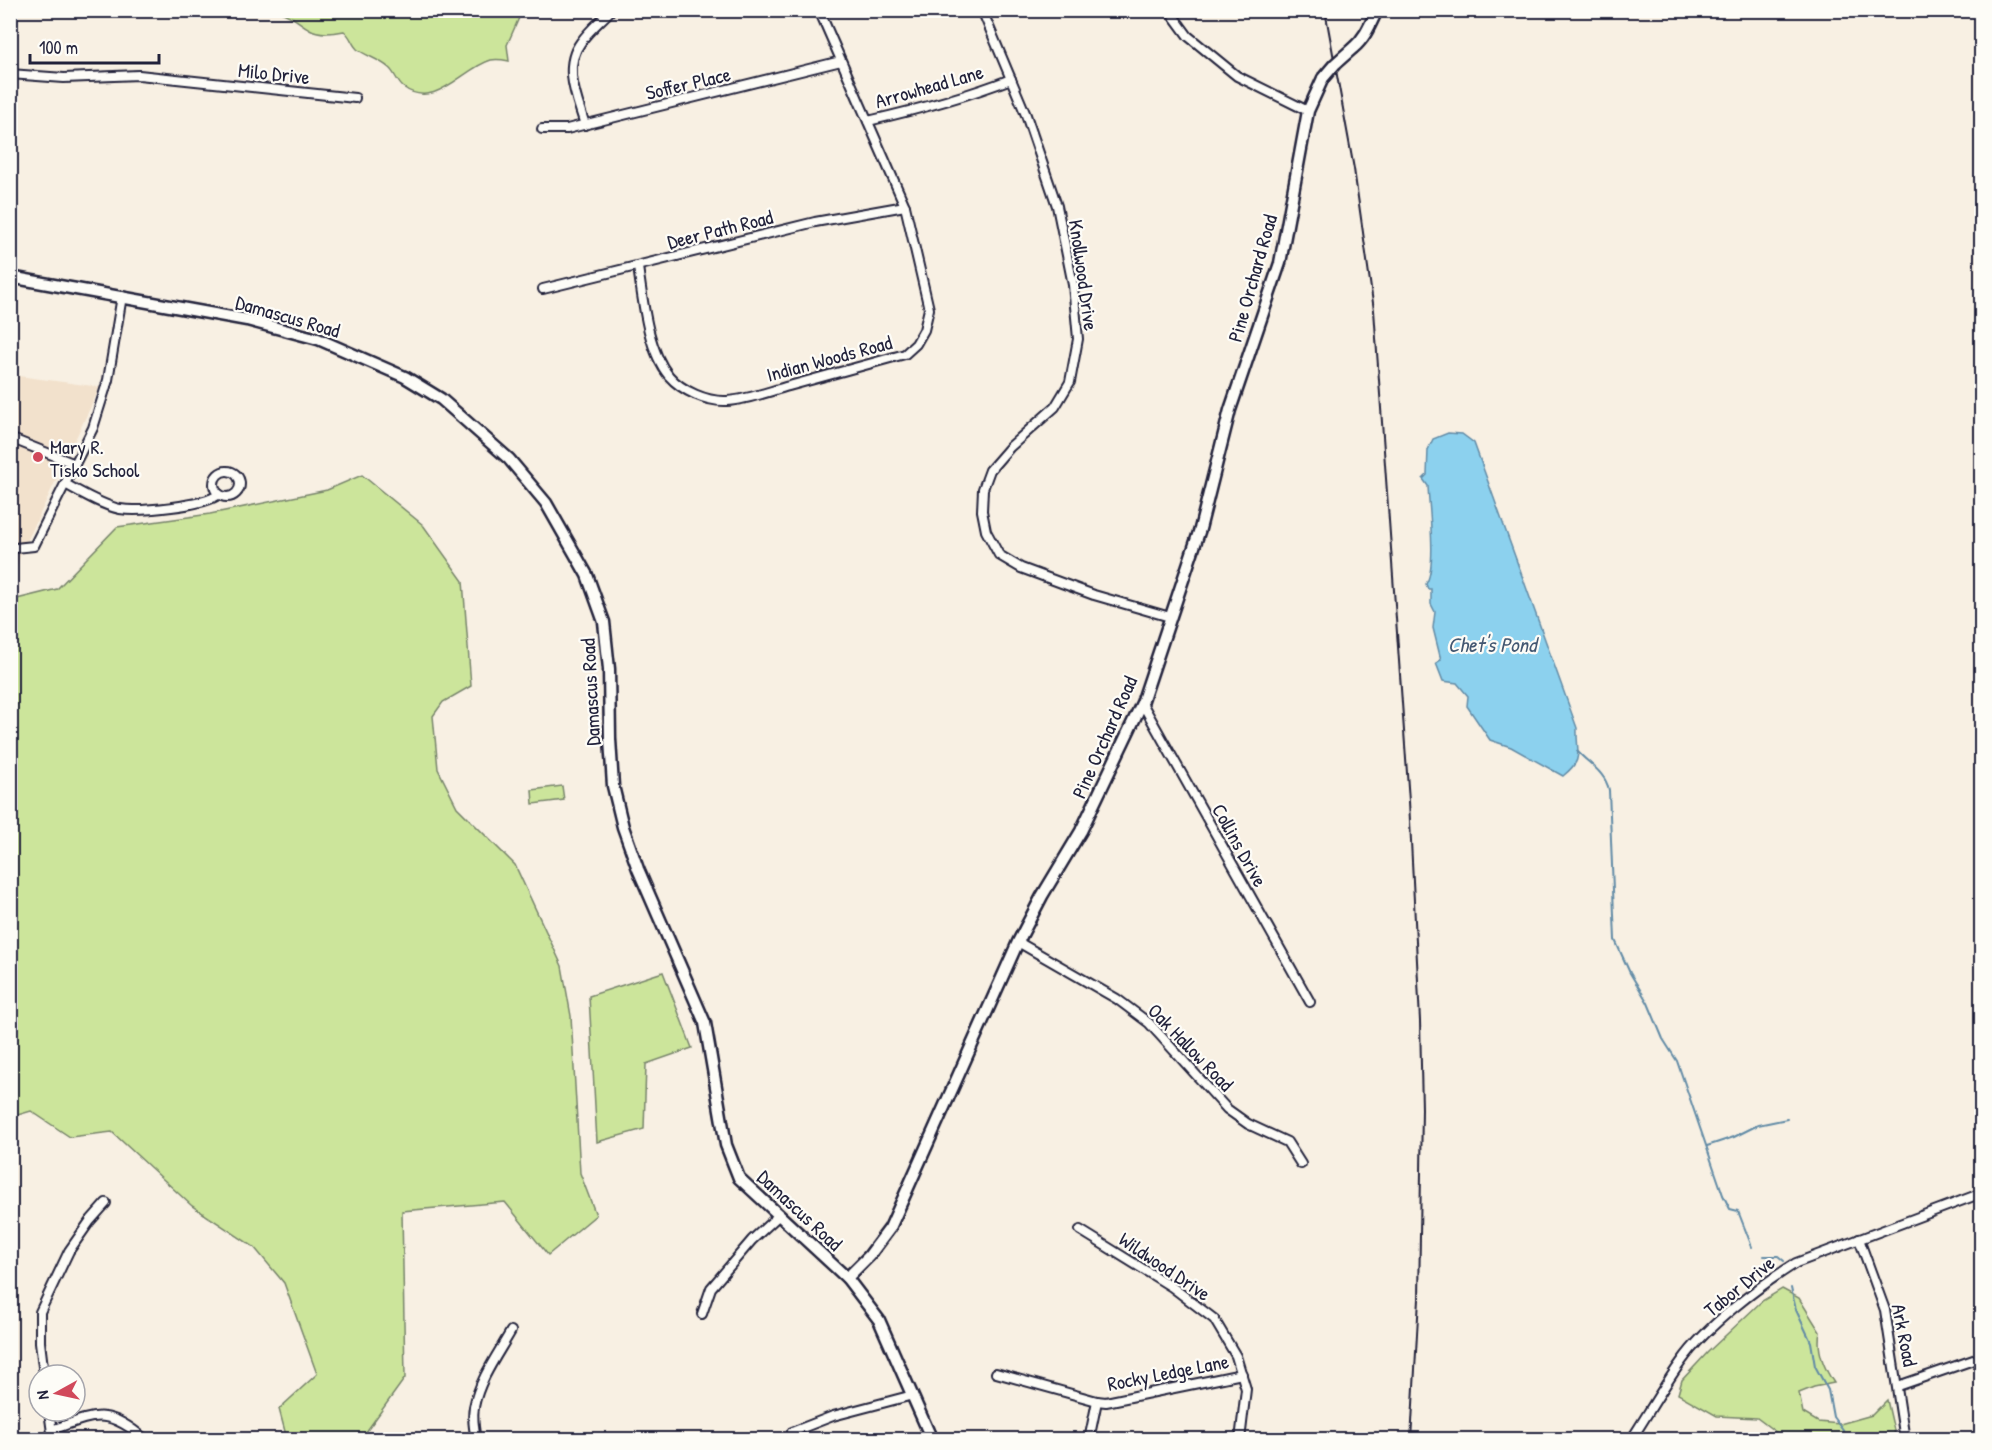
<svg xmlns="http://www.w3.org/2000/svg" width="1992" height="1450" font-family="'Patrick Hand',sans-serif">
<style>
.built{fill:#f2e1cc}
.green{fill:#cce59b;stroke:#77846b;stroke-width:1.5}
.water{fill:#8cd1ee;stroke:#628ba6;stroke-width:1.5}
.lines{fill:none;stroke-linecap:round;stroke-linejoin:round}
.stream{stroke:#628ba6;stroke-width:2}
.street-casing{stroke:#22223b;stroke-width:12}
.secondary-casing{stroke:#22223b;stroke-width:15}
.street{stroke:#fdfcf7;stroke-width:8}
.secondary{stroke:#fdfcf7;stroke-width:10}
.rail{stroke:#22223b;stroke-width:2}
.secondary-bridge-casing{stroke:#22223b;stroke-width:15;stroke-linecap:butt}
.secondary-bridge{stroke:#fdfcf7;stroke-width:10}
.poi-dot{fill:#d1495b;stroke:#fdfcf7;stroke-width:2}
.labels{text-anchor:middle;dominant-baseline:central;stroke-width:4.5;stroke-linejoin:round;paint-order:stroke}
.street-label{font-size:20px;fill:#22223b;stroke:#fdfcf7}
.poi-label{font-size:20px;fill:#22223b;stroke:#fdfcf7;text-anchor:start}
.water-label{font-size:21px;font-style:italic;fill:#425771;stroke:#fdfcf7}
</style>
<rect width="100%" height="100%" fill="#f8f0e3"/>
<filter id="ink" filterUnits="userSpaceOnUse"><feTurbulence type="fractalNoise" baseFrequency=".0167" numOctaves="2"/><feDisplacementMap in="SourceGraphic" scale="12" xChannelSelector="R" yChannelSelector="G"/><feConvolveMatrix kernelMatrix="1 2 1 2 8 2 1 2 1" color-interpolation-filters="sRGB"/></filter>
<g filter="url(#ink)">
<!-- built -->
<path class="built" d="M11,375L100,387L21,554L11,586Z"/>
<!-- green -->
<g class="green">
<path d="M278,11H522L507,45L509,61C504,60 496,59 491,60C463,68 435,111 403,87C397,82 395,73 389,68C381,60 364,55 357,49C351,43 351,36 344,31C304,39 308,21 278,11Z"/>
<path d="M362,475L423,525L463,581L471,686L443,702L433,716L438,769L457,807L515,865L562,966L571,1016L580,1173L596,1215L548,1255L505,1202L402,1211L405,1378L361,1439H287L279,1409L317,1374L284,1283L254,1247L192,1206L112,1132L70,1137L31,1111L11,1117V603L13,600L57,589L117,527L210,514L327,490Z"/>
<path d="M562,786L564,800L533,804L532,790Z"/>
<path d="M663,972L692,1048L646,1064L644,1129L597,1142L589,996Z"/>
<path d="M1782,1289L1799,1298L1820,1332C1816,1351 1824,1368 1834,1383L1814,1387L1799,1393L1803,1413L1818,1422L1840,1424L1872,1415L1887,1400L1896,1439H1785L1757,1418L1717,1416L1678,1394L1682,1380L1708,1352L1762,1301Z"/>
</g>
<!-- water -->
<path class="water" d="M1448,433L1462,434L1474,443L1577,728C1576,754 1585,758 1563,776L1511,747L1490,740L1467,706L1468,696L1457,683L1443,681L1436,663L1441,660L1433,628L1435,612L1431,604V589H1428L1426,584C1437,567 1429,509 1428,486L1423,479L1427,475L1428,450L1433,439Z"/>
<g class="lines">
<!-- stream -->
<g class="stream">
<path d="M1577,751C1590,765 1605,772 1609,790L1615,940L1630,973L1648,1003L1663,1039L1677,1061L1723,1195L1730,1209L1738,1211L1752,1247"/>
<path d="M1707,1146L1734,1137L1758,1125L1787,1119"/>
<path d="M1764,1256H1778L1784,1261"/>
<path d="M1791,1288L1796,1310L1811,1342L1815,1366L1828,1390L1833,1417L1850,1440"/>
</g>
<defs>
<g id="street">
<path d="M982,10L1026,115L1057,206L1073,285L1078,339L1070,382L1055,407L1010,447L990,470L983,489L982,511L986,531L999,555L1021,568L1094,595L1170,617"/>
<path d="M1169,10L1188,36L1237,76L1308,111"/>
<path d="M10,74L64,78L139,75L355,98"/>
<path d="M868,121C916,110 965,97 1011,79"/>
<path d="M585,125C577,98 562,67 581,42C589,30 601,21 611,10"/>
<path d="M542,129H567L841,61"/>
<path d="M638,267C643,300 647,349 669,376C682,391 707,402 727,401C747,400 770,391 789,386C828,375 866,365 905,354L916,344L924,330L929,309L905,206L819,10"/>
<path d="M543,289L815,222L905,206"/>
<path d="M10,438L75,464"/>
<circle cx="227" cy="484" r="13"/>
<path d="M65,484C80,492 103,506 120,509C138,512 206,506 219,494"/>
<path d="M10,547L15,548L34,546L93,428L108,380L122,296"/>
<path d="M1142,703L1310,1002"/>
<path d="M1018,942L1117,999L1149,1023L1227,1109L1248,1124L1287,1142L1301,1164"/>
<path d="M1080,1230L1172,1287L1214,1319L1236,1356L1246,1389L1240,1440"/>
<path d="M1859,1239L1885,1310L1905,1440"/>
<path d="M702,1314L711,1288L752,1240L778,1216"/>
<path d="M996,1373L1097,1401L1106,1402L1242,1374"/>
<path d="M44,1375L40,1342V1312L69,1251L90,1221L106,1203"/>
<path d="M1898,1386L1982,1357"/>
<path d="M49,1411L53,1440"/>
<path d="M52,1430C96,1414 107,1407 146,1440"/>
<path d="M792,1432L833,1416L913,1395"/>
<path d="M476,1440C474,1429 472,1418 474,1407C479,1380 498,1354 511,1331"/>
<path d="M1089,1440L1097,1401"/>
<path d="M1631,1440C1648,1414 1663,1387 1681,1362C1707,1325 1758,1287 1796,1263L1982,1193"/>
</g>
<g id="secondary">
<path d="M1353,48C1365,38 1370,25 1377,10"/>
<path d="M10,277L247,320L318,339L405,377L441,399L509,459L546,503L587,575L604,622L609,669L610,739L613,786L623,827L638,869L705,1023L726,1145L739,1178L847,1278L879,1320L932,1440"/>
<path d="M847,1278L869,1256L890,1228L1018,942L1042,896L1081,831L1142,703L1200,529L1230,410L1280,263L1308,111L1323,78"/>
</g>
</defs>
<!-- street casing -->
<use href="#street" class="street-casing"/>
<!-- secondary casing -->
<use href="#secondary" class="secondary-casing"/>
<!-- street -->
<use href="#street" class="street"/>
<!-- secondary -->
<use href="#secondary" class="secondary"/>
<!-- rail -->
<path class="rail" d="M1325,10L1354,169L1374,310L1409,801L1420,1021L1422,1109L1419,1299L1411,1440"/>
<defs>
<path id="secondary-bridge" d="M1323,78L1335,64L1353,48"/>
</defs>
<!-- secondary-bridge casing -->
<use href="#secondary-bridge" class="secondary-bridge-casing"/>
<!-- secondary-bridge -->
<use href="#secondary-bridge" class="secondary-bridge"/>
</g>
</g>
<!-- markers -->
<circle class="poi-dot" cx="38" cy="457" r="6"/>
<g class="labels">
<!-- street labels -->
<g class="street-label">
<text transform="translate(274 73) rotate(6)">Milo Drive</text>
<text transform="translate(688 83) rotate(-13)">Soffer Place</text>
<text transform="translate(929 86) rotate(-16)">Arrowhead Lane</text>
<text transform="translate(720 229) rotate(-14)">Deer Path Road</text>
<text transform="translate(1084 275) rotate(82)">Knollwood Drive</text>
<text transform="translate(1252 278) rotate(-74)">Pine Orchard Road</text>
<text transform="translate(288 316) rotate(16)">Damascus Road</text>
<text transform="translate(829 358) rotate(-15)">Indian Woods Road</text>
<text transform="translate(590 692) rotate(-93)">Damascus Road</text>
<text transform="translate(1104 737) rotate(-66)">Pine Orchard Road</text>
<text transform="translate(1240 845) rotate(61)">Collins Drive</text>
<text transform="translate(1191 1047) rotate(46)">Oak Hallow Road</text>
<text transform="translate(800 1210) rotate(43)">Damascus Road</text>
<text transform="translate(1165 1266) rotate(34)">Wildwood Drive</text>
<text transform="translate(1739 1286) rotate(-39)">Tabor Drive</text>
<text transform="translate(1905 1335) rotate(79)">Ark Road</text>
<text transform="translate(1168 1372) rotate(-11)">Rocky Ledge Lane</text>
</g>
<!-- poi labels -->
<g class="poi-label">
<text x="50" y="446">Mary R.<tspan x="50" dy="23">Tisko School</tspan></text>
</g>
<!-- water labels -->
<g class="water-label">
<text x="1492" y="644">Chet's Pond</text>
</g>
</g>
<!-- margin -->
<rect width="1992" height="1450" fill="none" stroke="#fdfcf7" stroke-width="36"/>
<rect x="18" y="18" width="1956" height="1414" fill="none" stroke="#22223b" stroke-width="2" filter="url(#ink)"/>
<!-- north arrow -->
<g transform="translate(57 1393) rotate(262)"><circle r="28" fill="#fdfcf7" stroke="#a5a5ac" stroke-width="1.5"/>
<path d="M0-4.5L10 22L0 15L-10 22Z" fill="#d1495b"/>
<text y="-9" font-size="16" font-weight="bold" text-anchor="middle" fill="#22223b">N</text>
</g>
<!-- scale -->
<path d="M30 54v9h129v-9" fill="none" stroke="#22223b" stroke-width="3"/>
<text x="39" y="54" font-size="18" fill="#22223b" stroke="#fdfcf7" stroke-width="4.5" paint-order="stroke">100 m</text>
</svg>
